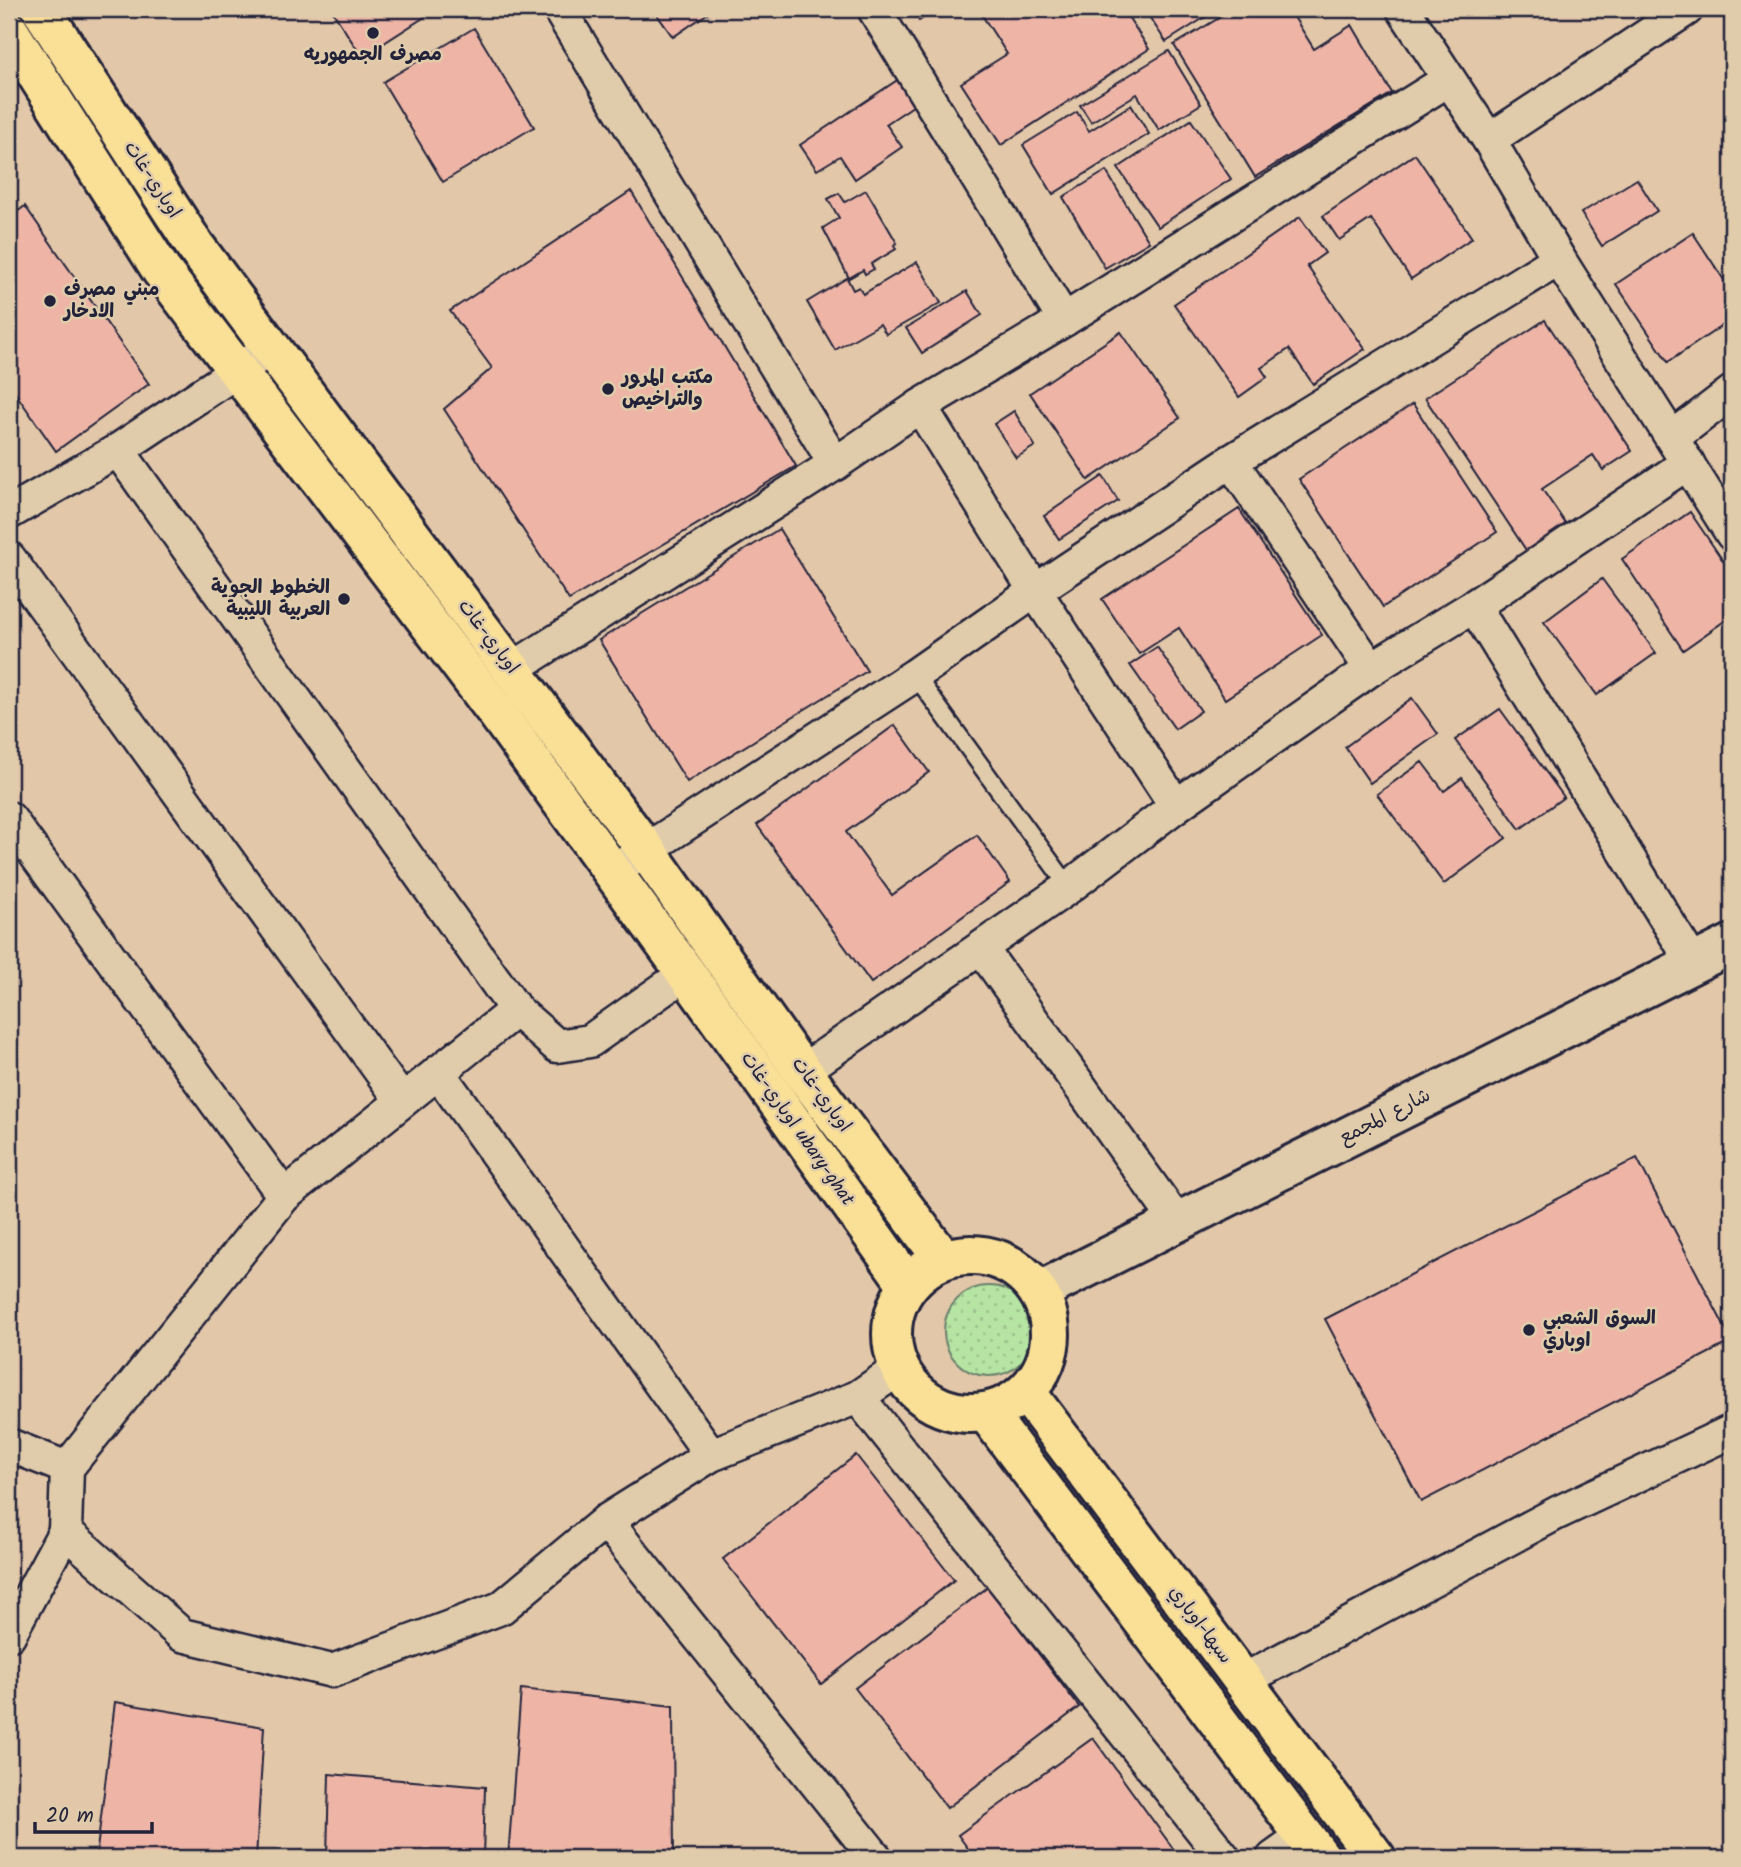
<svg xmlns="http://www.w3.org/2000/svg" width="1741" height="1867" font-family="Kalam,'Playpen Sans Arabic',sans-serif">
<style>
.grass{fill:url(#grass-dots);stroke:#6c836e;stroke-width:2}
.building{fill:#eeb5a6;stroke:#22223b;stroke-width:2}
.lines{fill:none;stroke-linecap:round;stroke-linejoin:round}
.lane-casing{stroke:#22223b;stroke-width:21}
.street-casing{stroke:#22223b;stroke-width:37}
.secondary-casing{stroke:#22223b;stroke-width:44}
.highway-casing{stroke:#22223b;stroke-width:44}
.lane{stroke:#e0ccaa;stroke-width:16}
.street{stroke:#e0ccaa;stroke-width:32}
.secondary{stroke:#e0ccaa;stroke-width:38}
.highway{stroke:#fadf96;stroke-width:38}
.poi-dot{fill:#22223b;stroke:#e0ccaa;stroke-width:2.5}
.labels{text-anchor:middle;dominant-baseline:central;stroke-width:5;stroke-linejoin:round;paint-order:stroke}
.poi-label{font-size:19px;font-weight:bold;fill:#22223b;stroke:#e0ccaa;text-anchor:start}
.street-label{font-size:19px;fill:#22223b;stroke:#e0ccaa}
</style>
<defs>
<pattern id="grass-dots" width="8" height="8" patternUnits="userSpaceOnUse" patternTransform="scale(1.75)"><rect width="8" height="8" fill="#b6e4a2"/><path d="M2 2h.1M6 6h.1" fill="none" stroke="#9cc38c" stroke-width="1.8" stroke-linecap="round"/></pattern>
</defs>
<rect width="100%" height="100%" fill="#e3c7a9"/>
<filter id="ink" filterUnits="userSpaceOnUse"><feTurbulence type="fractalNoise" baseFrequency=".0143" numOctaves="2"/><feDisplacementMap in="SourceGraphic" scale="14" xChannelSelector="R" yChannelSelector="G"/><feConvolveMatrix kernelMatrix="1 2 1 2 8 2 1 2 1" color-interpolation-filters="sRGB"/></filter>
<g filter="url(#ink)">
<!-- grass -->
<circle class="grass" cx="989" cy="1331" r="45"/>
<!-- building -->
<g class="building">
<path d="M331,9H437L362,57Z"/>
<path d="M653,9H714L673,37Z"/>
<path d="M910,9H938L919,21Z"/>
<path d="M978,9H1123L1149,49L1001,145L961,83L1007,54Z"/>
<path d="M1144,9H1218L1166,42Z"/>
<path d="M1234,9H1289L1314,49L1352,25L1392,93L1255,177L1174,45Z"/>
<path d="M474,28L534,127L443,182L383,82Z"/>
<path d="M1169,51L1201,104L1159,130L1137,94L1091,122L1080,105Z"/>
<path d="M899,79L916,104L886,124L902,147L855,179L840,156L817,170L800,145Z"/>
<path d="M1131,105L1149,134L1053,194L1023,145L1077,112L1089,131Z"/>
<path d="M1191,120L1231,179L1158,227L1118,168Z"/>
<path d="M1415,154L1472,238L1411,279L1371,219L1339,240L1323,216Z"/>
<path d="M1106,171L1149,242L1105,268L1063,197Z"/>
<path d="M1637,179L1657,211L1602,246L1581,213Z"/>
<path d="M866,190L897,243L894,245L896,249L871,264L874,269L865,274L863,270L849,278L823,228L839,218L828,199L839,193L845,202Z"/>
<path d="M631,191L796,466L569,600L444,409L492,368L450,311Z"/>
<path d="M25,206L149,384L56,451L9,384V218Z"/>
<path d="M1300,217L1325,253L1307,266L1365,349L1313,384L1289,349L1261,368L1267,377L1239,397L1174,304Z"/>
<path d="M1693,233L1728,286L1732,283V319L1668,362L1616,284Z"/>
<path d="M917,262L941,303L886,334L880,324L835,350L807,302L847,278L853,290L859,287L863,294Z"/>
<path d="M967,291L982,315L922,353L906,328Z"/>
<path d="M1545,320L1632,451L1603,470L1593,455L1542,489L1568,527L1528,553L1425,398Z"/>
<path d="M1121,332L1180,418L1088,480L1030,393Z"/>
<path d="M1413,404L1497,532L1383,607L1299,479Z"/>
<path d="M1014,411L1035,446L1016,458L994,424Z"/>
<path d="M1103,476L1118,501L1059,539L1044,516Z"/>
<path d="M1239,509L1322,635L1225,699L1179,628L1139,654L1102,599Z"/>
<path d="M1690,512L1732,574V630L1726,620L1683,650L1622,559Z"/>
<path d="M779,529L867,671L687,782L599,640Z"/>
<path d="M1602,579L1656,653L1597,695L1544,622Z"/>
<path d="M1157,647L1201,711L1175,729L1130,665Z"/>
<path d="M1412,698L1438,734L1370,783L1345,747Z"/>
<path d="M1500,709L1564,797L1520,829L1455,740Z"/>
<path d="M895,725L929,772L846,832L892,895L977,835L1010,882L871,983L757,825Z"/>
<path d="M1422,762L1444,791L1462,778L1506,838L1444,884L1377,794Z"/>
<path d="M1637,1158L1732,1341L1421,1502L1325,1319Z"/>
<path d="M856,1455L954,1580L821,1684L723,1559Z"/>
<path d="M988,1587L1079,1707L947,1808L855,1688Z"/>
<path d="M521,1689L673,1706L674,1858H508Z"/>
<path d="M115,1702L264,1727L256,1858H96Z"/>
<path d="M1093,1738L1180,1858H975L958,1835Z"/>
<path d="M329,1774L485,1787L483,1858H327Z"/>
</g>
<g class="lines">
<defs>
<path id="lane" d="M915,675L1069,887"/>
<g id="street">
<path d="M559,9L835,464"/>
<path d="M874,9L1064,320"/>
<path d="M1403,9L1489,140L1559,259L1732,534"/>
<path d="M1489,140L1687,9"/>
<path d="M920,406L1035,591L1176,806"/>
<path d="M1672,438L1732,392"/>
<path d="M118,450L516,1010L557,1046L590,1041L686,973"/>
<path d="M1231,461L1371,669"/>
<path d="M9,513L118,450L255,359"/>
<path d="M9,558L402,1101"/>
<path d="M1474,606L1693,963"/>
<path d="M512,669L835,464L920,406L1064,320L1448,80"/>
<path d="M9,818L284,1196"/>
<path d="M626,863L915,675L1035,591L1231,461L1559,259"/>
<path d="M981,948L1177,1222"/>
<path d="M516,1010L284,1196L67,1468L65,1531L182,1635L332,1671L501,1608L606,1521L711,1455L858,1397L900,1368"/>
<path d="M802,1071L1069,887L1176,806L1371,669L1474,606L1688,463"/>
<path d="M438,1072L711,1455"/>
<path d="M858,1397L1224,1858"/>
<path d="M9,1445L67,1468"/>
<path d="M606,1521L876,1858"/>
<path d="M9,1635L65,1531"/>
<path d="M1242,1681L1557,1513L1732,1431"/>
<path d="M1273,1858L1304,1836"/>
</g>
<path id="secondary" d="M1038,1292L1732,944"/>
<g id="highway">
<path d="M41,9L195,246L646,850L802,1071L943,1259"/>
<path d="M9,31L161,270L497,713L686,973L908,1285"/>
<circle cx="971" cy="1334" r="79"/>
<path d="M1026,1392L1376,1858"/>
<path d="M986,1412L1321,1858"/>
</g>
</defs>
<!-- lane casing -->
<use href="#lane" class="lane-casing"/>
<!-- street casing -->
<use href="#street" class="street-casing"/>
<!-- secondary casing -->
<use href="#secondary" class="secondary-casing"/>
<!-- highway casing -->
<use href="#highway" class="highway-casing"/>
<!-- lane -->
<use href="#lane" class="lane"/>
<!-- street -->
<use href="#street" class="street"/>
<!-- secondary -->
<use href="#secondary" class="secondary"/>
<!-- highway -->
<use href="#highway" class="highway"/>
</g>
</g>
<!-- markers -->
<g class="poi-dot">
<circle cx="373" cy="33" r="7"/>
<circle cx="50" cy="301" r="7"/>
<circle cx="608" cy="389" r="7"/>
<circle cx="344" cy="599" r="7"/>
<circle cx="1529" cy="1330" r="7"/>
</g>
<g class="labels">
<!-- poi labels -->
<g class="poi-label">
<text x="373" y="55" text-anchor="middle">مصرف الجمهوريه</text>
<text x="64" y="290">مبني مصرف<tspan x="64" dy="22">الادخار</tspan></text>
<text x="622" y="378">مكتب المرور<tspan x="622" dy="22">والتراخيص</tspan></text>
<text x="330" y="588" text-anchor="end">الخطوط الجوية<tspan x="330" dy="22">العربية الليبية</tspan></text>
<text x="1543" y="1319">السوق الشعبي<tspan x="1543" dy="22">اوباري</tspan></text>
</g>
<!-- street labels -->
<g class="street-label">
<text transform="translate(152 180) rotate(57)">اوباري-غات</text>
<text transform="translate(488 637) rotate(53)">اوباري-غات</text>
<text transform="translate(821 1095) rotate(54)">اوباري-غات</text>
<text transform="translate(1385 1117) rotate(-27)">شارع المجمع</text>
<text transform="translate(797 1129) rotate(55)">اوباري-غات ubary-ghat</text>
<text transform="translate(1200 1625) rotate(53)">سبها-اوباري</text>
</g>
</g>
<!-- margin -->
<rect width="1741" height="1867" fill="none" stroke="#e0ccaa" stroke-width="35"/>
<rect x="18" y="18" width="1706" height="1832" fill="none" stroke="#22223b" stroke-width="2.5" filter="url(#ink)"/>
<!-- scale -->
<path d="M35 1822v10h117v-10" fill="none" stroke="#22223b" stroke-width="3.5"/>
<text x="46" y="1822" font-size="21" fill="#22223b" stroke="#e0ccaa" stroke-width="5" paint-order="stroke">20 m</text>
</svg>
